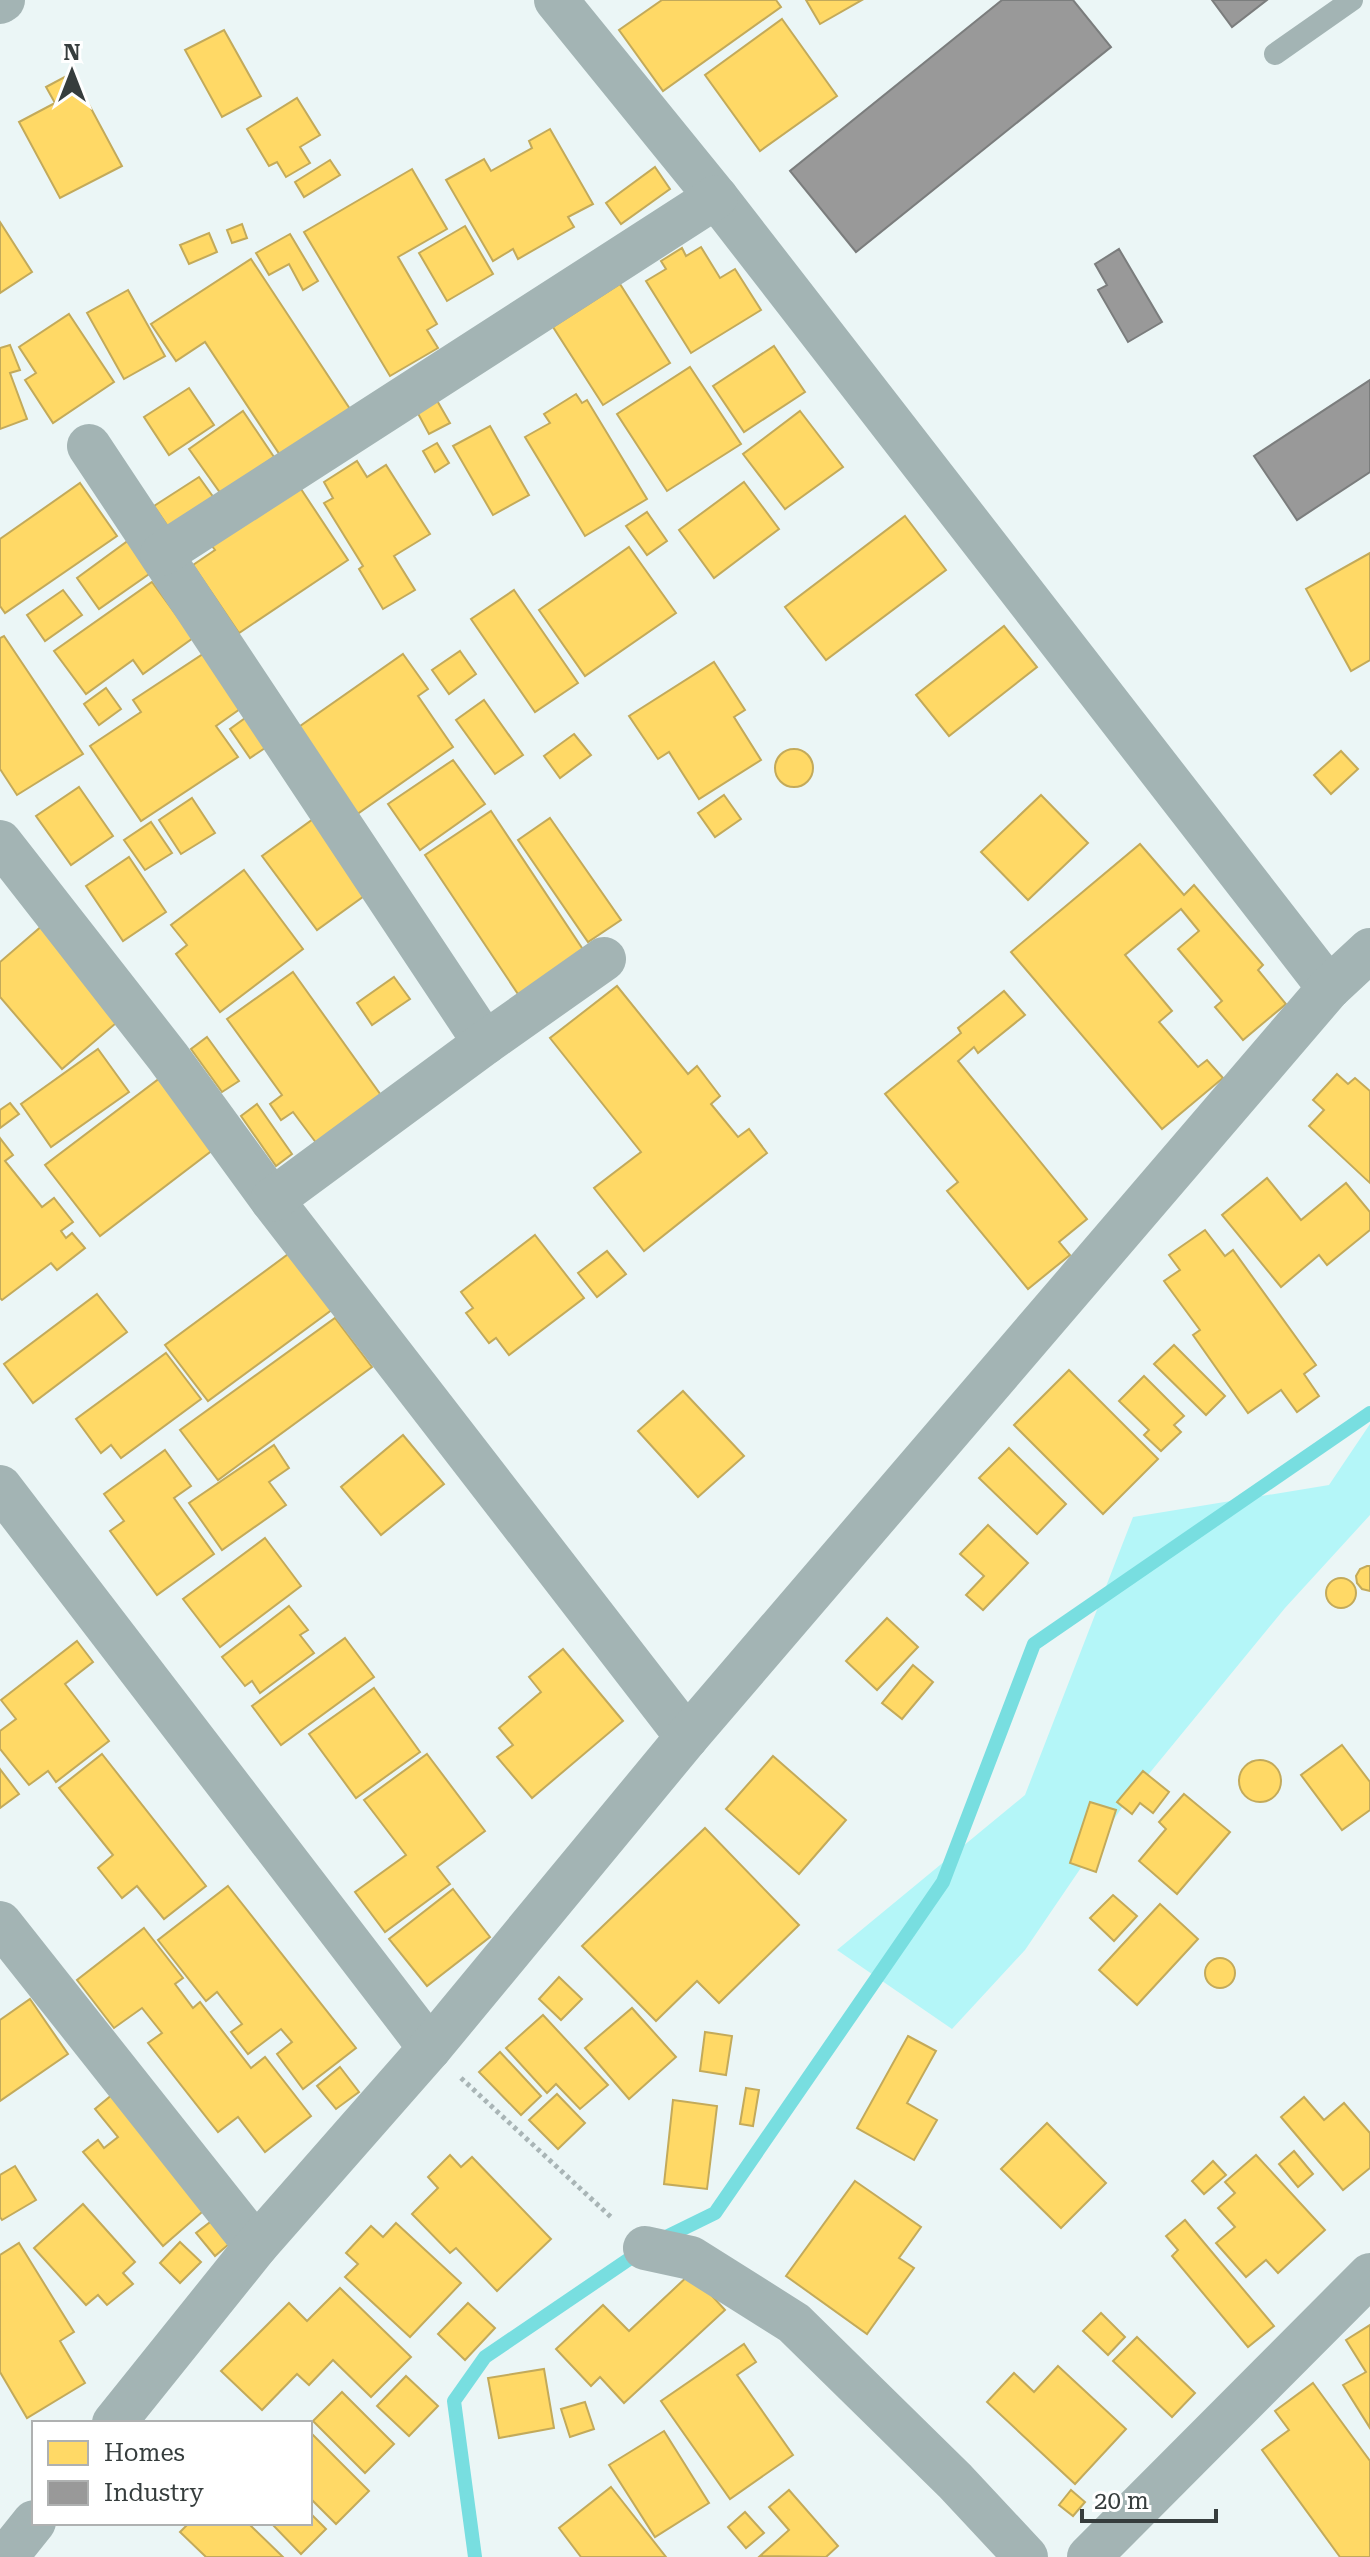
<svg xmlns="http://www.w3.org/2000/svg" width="1370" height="2557" font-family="'Roboto Serif',serif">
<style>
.green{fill:#b4f6f8}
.homes{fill:#ffd966;stroke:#c3aa5a;stroke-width:2}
.industry{fill:#999;stroke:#7b7d7d;stroke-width:2}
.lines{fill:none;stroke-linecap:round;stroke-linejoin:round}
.stream{stroke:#78dee0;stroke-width:14}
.path{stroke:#a9b5b6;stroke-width:5;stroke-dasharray:4 4;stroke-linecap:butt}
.lane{stroke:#a3b4b4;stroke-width:22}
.street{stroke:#a3b4b4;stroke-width:44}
</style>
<rect width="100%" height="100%" fill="#ebf6f6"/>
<!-- green -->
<path class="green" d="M1370,1424V1515L1285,1608L1125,1803L1025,1950L952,2029L837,1950L1025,1795L1133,1517L1329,1485Z"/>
<!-- homes -->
<g class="homes">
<path d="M662,0H776L781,7L663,91L619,30Z"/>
<path d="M806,0H862L820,24Z"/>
<path d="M782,19L837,96L760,151L705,75Z"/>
<path d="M224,30L261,96L222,117L185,50Z"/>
<path d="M72,73L122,166L60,198L19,122L55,103L46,87Z"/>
<path d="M297,98L320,135L300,147L310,163L286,177L277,162L269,166L247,129Z"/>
<path d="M550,129L593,204L568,217L574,227L518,259L513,249L493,261L446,180L484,159L491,171L532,148L529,141Z"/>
<path d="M330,160L340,175L304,197L295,182Z"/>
<path d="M655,167L670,189L621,224L606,203Z"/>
<path d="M412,169L447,229L398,257L437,324L427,330L438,348L390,376L304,232Z"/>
<path d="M0,222L32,272L0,293Z"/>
<path d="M242,224L247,238L232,243L227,230Z"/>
<path d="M465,226L493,274L447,301L419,253Z"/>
<path d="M209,233L217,252L189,264L180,245Z"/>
<path d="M290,234L318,281L303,290L289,264L269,275L256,253Z"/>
<path d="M701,247L720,278L735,269L761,310L691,353L646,281L666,269L661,261L682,248L686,256Z"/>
<path d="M251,259L350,409L280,455L205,342L176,361L151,324Z"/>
<path d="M620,284L670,363L603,405L553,327Z"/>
<path d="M128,290L165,356L124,379L87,313Z"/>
<path d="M69,314L114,382L53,423L25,380L36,373L19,347Z"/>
<path d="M10,345L20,370L10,373L27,419L0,429V348Z"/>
<path d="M774,346L805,392L744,432L713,386Z"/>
<path d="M690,367L741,444L667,491L617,414Z"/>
<path d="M189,388L214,425L169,455L144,417Z"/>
<path d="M576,394L582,403L587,400L647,499L585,536L525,437L550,423L544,414Z"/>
<path d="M435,397L450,423L429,434L415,408Z"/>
<path d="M243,411L274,457L221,494L189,449Z"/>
<path d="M800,411L843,467L785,509L743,454Z"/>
<path d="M490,426L529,495L493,515L453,446Z"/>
<path d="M437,443L449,463L435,472L423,451Z"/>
<path d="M357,461L367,477L386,465L430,534L394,556L415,590L383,609L359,569L363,566L324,503L333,498L324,482Z"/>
<path d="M199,477L214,498L169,528L154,506Z"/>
<path d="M744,482L779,529L714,578L679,530Z"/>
<path d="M80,483L117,536L5,613L0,606V539Z"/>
<path d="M297,483L348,560L239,633L193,565L215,550L209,542Z"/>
<path d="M647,512L667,541L647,555L626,526Z"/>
<path d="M905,516L946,570L826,660L785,607Z"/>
<path d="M129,540L152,572L99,609L77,578Z"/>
<path d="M629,547L676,613L585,676L539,610Z"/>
<path d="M1370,553V660L1351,671L1306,589Z"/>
<path d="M152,582L193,638L143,674L133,660L86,694L54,651Z"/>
<path d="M63,590L82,615L45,641L27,615Z"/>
<path d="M514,590L578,683L535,712L471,619Z"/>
<path d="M1004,626L1037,667L949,736L916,695Z"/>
<path d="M4,636L83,754L17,795L0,769V638Z"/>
<path d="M460,651L476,674L449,694L432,670Z"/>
<path d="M203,654L240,709L216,726L238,757L141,821L90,746L141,712L133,700Z"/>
<path d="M403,654L428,689L418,696L453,747L353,817L293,731Z"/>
<path d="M714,662L745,710L734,717L761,760L699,799L669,752L658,759L629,716Z"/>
<path d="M106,688L121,709L99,725L84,704Z"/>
<path d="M484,700L523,755L495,774L456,720Z"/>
<path d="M248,716L268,746L250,758L230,729Z"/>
<path d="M574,734L591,755L560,778L544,756Z"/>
<circle cx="794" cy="768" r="19"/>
<path d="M1341,751L1358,769L1331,794L1314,775Z"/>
<path d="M453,760L485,804L420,850L388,804Z"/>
<path d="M79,787L113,836L71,865L36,816Z"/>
<path d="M724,795L741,819L715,837L698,813Z"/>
<path d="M1041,795L1088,843L1028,900L981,852Z"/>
<path d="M192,798L215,833L181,854L159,820Z"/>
<path d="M491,811L590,960L524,1003L425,855Z"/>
<path d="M316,817L371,891L317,930L262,856Z"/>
<path d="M550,818L621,920L588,942L518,840Z"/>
<path d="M151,822L172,853L145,870L124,840Z"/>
<path d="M1140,844L1184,895L1194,885L1263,965L1258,970L1286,1004L1243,1040L1215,1007L1222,1001L1178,949L1199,931L1181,909L1125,955L1172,1011L1159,1022L1198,1067L1207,1060L1223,1078L1162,1129L1011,952Z"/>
<path d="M129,857L166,912L123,941L86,886Z"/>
<path d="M244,870L303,949L220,1012L176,954L187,945L171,925Z"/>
<path d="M43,925L122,1018L62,1069L0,997V962Z"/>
<path d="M293,972L383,1098L317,1144L293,1112L281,1120L270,1104L282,1095L227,1019Z"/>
<path d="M394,977L410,999L372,1025L357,1003Z"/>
<path d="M617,986L688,1074L697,1066L720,1096L711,1104L738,1137L749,1129L767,1153L644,1251L594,1188L641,1152L550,1038Z"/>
<path d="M1004,991L1025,1015L978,1053L974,1047L958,1061L1087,1219L1059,1242L1070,1255L1028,1289L947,1191L958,1182L885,1094L961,1033L958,1028Z"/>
<path d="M207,1037L239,1081L222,1092L191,1049Z"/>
<path d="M98,1049L129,1092L51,1147L21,1104Z"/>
<path d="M1337,1074L1348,1084L1355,1078L1370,1091V1183L1309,1126L1324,1110L1313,1100Z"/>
<path d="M160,1078L214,1149L100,1236L45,1165Z"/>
<path d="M10,1103L19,1114L0,1128V1110Z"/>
<path d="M257,1104L292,1154L276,1166L241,1116Z"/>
<path d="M0,1138L13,1155L5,1161L42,1207L54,1198L73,1222L61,1231L66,1238L72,1233L85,1248L57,1270L51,1263L2,1300L0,1298Z"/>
<path d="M1267,1178L1301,1220L1346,1183L1370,1212V1230L1327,1265L1319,1255L1281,1287L1222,1215Z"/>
<path d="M1205,1230L1225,1256L1233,1250L1316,1365L1304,1374L1319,1396L1297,1412L1281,1390L1248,1413L1193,1335L1200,1330L1164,1281L1180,1270L1169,1255Z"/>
<path d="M535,1235L584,1298L509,1355L496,1338L489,1343L466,1313L473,1308L461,1292Z"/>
<path d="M607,1251L626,1274L597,1297L578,1273Z"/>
<path d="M291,1252L333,1309L208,1401L165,1345Z"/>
<path d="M97,1294L127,1332L33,1403L4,1364Z"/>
<path d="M335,1318L372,1367L218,1480L180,1430Z"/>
<path d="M1174,1345L1225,1396L1206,1415L1154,1364Z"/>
<path d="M166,1353L201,1399L121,1458L111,1445L101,1453L76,1419Z"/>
<path d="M1069,1370L1158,1459L1103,1514L1014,1425Z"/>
<path d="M1144,1376L1184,1416L1174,1425L1181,1432L1161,1451L1144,1435L1149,1430L1119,1401Z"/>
<path d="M683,1391L744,1456L698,1497L638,1431Z"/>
<path d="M403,1435L444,1484L381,1535L341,1487Z"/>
<path d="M274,1445L289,1468L269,1482L286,1505L222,1550L189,1503Z"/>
<path d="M1009,1448L1066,1504L1037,1534L979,1478Z"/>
<path d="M165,1450L191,1486L174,1498L214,1554L157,1595L110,1531L124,1521L104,1494Z"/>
<path d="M988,1525L1028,1563L983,1610L966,1595L984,1576L960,1554Z"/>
<path d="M265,1538L301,1586L220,1647L183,1599Z"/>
<path d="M1367,1566H1370V1591L1362,1589L1357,1583L1356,1576L1360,1569Z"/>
<circle cx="1341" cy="1593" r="15"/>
<path d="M289,1606L308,1630L300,1635L314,1653L260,1693L252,1681L245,1686L222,1657Z"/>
<path d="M887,1618L918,1647L877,1690L846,1661Z"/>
<path d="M345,1638L374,1677L281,1745L252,1706Z"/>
<path d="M77,1641L93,1662L65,1684L109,1741L56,1782L48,1771L29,1785L0,1749V1731L16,1719L1,1700Z"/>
<path d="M563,1649L623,1721L532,1798L497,1757L513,1745L499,1728L541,1692L529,1677Z"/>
<path d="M913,1665L933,1682L902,1719L882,1703Z"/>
<path d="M374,1688L420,1752L356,1798L309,1734Z"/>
<path d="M1342,1745L1370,1782V1810L1342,1830L1301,1775Z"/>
<path d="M102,1754L206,1886L164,1919L137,1886L122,1898L98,1868L113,1855L59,1788Z"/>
<path d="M427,1754L485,1831L437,1867L450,1884L385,1932L355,1892L406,1855L364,1800Z"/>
<path d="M773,1756L846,1820L799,1874L726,1809Z"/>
<circle cx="1260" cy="1781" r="21"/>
<path d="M0,1769L19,1794L0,1808Z"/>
<path d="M1143,1771L1169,1792L1153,1813L1140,1803L1132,1814L1117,1802Z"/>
<path d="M1184,1794L1230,1832L1177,1894L1139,1861L1166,1829L1159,1822Z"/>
<path d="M1090,1802L1116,1810L1096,1872L1070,1863Z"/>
<path d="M705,1828L799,1925L719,2003L697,1981L656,2021L582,1946Z"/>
<path d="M228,1886L356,2048L303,2089L277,2054L292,2042L281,2029L248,2054L231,2032L242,2024L217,1992L206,2001L158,1940Z"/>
<path d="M453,1889L490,1937L427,1986L389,1939Z"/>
<path d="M1113,1895L1137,1916L1114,1941L1090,1918Z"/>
<path d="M1160,1904L1198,1939L1137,2005L1099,1970Z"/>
<path d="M144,1928L183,1978L175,1984L193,2008L200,2002L251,2068L265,2057L311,2116L265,2152L238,2117L218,2132L148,2043L162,2033L142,2008L114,2028L77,1980Z"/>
<circle cx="1220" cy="1973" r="15"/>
<path d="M559,1977L582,1999L561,2020L539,1999Z"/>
<path d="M30,1999L68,2054L0,2101V2020Z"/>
<path d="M632,2008L676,2057L629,2099L585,2048Z"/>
<path d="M543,2015L608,2085L580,2109L556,2084L547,2093L506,2048Z"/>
<path d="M705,2032L732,2036L726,2075L700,2071Z"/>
<path d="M908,2036L936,2051L907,2103L937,2120L914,2160L857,2128Z"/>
<path d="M500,2052L541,2096L521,2115L479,2072Z"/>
<path d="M340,2067L359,2092L336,2109L317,2086Z"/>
<path d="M746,2088L759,2090L753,2126L740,2124Z"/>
<path d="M113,2094L209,2206L163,2246L83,2152L98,2140L104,2148L118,2137L95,2109Z"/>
<path d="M557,2094L585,2123L558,2149L529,2120Z"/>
<path d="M1304,2097L1324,2120L1344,2103L1370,2133V2168L1343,2190L1281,2117Z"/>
<path d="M673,2100L717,2106L707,2189L664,2184Z"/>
<path d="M1047,2123L1106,2183L1061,2228L1001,2169Z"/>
<path d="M1294,2151L1313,2174L1298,2187L1279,2164Z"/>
<path d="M450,2155L461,2167L472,2157L551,2239L497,2291L456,2248L450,2253L412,2214L438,2188L428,2177Z"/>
<path d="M1256,2155L1325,2230L1278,2273L1266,2260L1246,2277L1216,2243L1235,2227L1218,2208L1235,2193L1225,2182Z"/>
<path d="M1213,2161L1226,2175L1204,2194L1192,2181Z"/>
<path d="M15,2166L36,2200L2,2220L0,2217V2175Z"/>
<path d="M855,2181L921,2227L899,2258L914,2268L867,2334L786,2276Z"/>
<path d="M83,2204L135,2262L123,2273L133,2284L107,2305L98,2295L86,2305L34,2248Z"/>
<path d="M218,2216L236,2238L215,2256L196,2233Z"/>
<path d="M1185,2220L1274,2326L1248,2347L1172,2256L1178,2250L1166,2236Z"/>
<path d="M396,2223L461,2283L410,2337L345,2277L358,2264L346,2253L371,2226L383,2237Z"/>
<path d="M180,2242L201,2262L180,2283L160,2263Z"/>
<path d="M19,2243L74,2332L60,2341L85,2383L27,2418L0,2372V2255Z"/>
<path d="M691,2273L725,2310L624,2403L600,2377L591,2386L556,2349L603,2305L629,2331Z"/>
<path d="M340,2288L411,2357L371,2397L333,2360L309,2385L297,2374L262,2410L221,2371L289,2303L307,2321Z"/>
<path d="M468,2303L495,2328L465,2360L438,2334Z"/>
<path d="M1101,2313L1125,2337L1108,2355L1083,2331Z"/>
<path d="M1370,2325V2428L1343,2385L1366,2372L1346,2340Z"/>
<path d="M1137,2337L1195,2393L1172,2417L1113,2361Z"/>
<path d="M744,2344L756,2362L737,2375L793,2455L730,2499L661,2401Z"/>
<path d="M1058,2366L1126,2429L1075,2484L987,2402L1014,2373L1034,2392Z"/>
<path d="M544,2369L554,2428L499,2438L488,2378Z"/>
<path d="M406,2376L438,2406L409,2436L377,2406Z"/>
<path d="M1313,2383L1370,2461V2557H1340L1262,2450L1289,2430L1275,2411Z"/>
<path d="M342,2392L394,2444L365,2473L313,2421Z"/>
<path d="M585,2402L594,2429L570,2437L561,2409Z"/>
<path d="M664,2431L709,2503L655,2537L609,2465Z"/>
<path d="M310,2432L369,2491L336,2524L310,2498Z"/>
<path d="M611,2487L666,2557H581L559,2528Z"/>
<path d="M789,2490L838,2546L826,2557L760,2556L789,2530L769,2507Z"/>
<path d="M1071,2490L1085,2502L1073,2516L1059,2505Z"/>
<path d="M745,2512L764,2533L746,2548L728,2527Z"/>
<path d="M310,2513L326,2529L301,2554L271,2523H310Z"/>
<path d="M189,2523H248L283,2557H206L180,2532Z"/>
</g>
<!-- industry -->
<g class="industry">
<path d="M1002,0H1073L1111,47L856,252L790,171Z"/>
<path d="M1212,0H1267L1232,27Z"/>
<path d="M1119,249L1162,322L1128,342L1098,290L1107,285L1095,264Z"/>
<path d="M1370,380V472L1297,520L1254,456Z"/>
</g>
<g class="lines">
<!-- stream -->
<g class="stream">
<path d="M662,2239L715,2213L943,1882L1034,1644L1370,1413"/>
<path d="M475,2557L454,2401L485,2357L641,2251"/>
</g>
<!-- path -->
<path class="path" d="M461,2078L612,2218"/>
<!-- lane -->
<path class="lane" d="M1275,54L1352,0"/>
<!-- street -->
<g class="street">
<path d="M556,0L716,197L1329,988"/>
<path d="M0,2L3,0"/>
<path d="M89,446L485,1043"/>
<path d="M162,554L716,197"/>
<path d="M0,842L168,1057L272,1200L687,1737"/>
<path d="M272,1200L485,1043L604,959"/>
<path d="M0,1487L430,2048"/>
<path d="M0,1923L256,2246"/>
<path d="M645,2248L691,2258L794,2323L955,2481L1026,2557"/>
<path d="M114,2423L256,2246L430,2048L687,1737L1329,988L1370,950"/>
<path d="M6,2557L34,2522"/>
<path d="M1089,2557L1370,2275"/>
</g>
</g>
<!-- legend -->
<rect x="32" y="2421" width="280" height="104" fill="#ffffff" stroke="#afb1b1" stroke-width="2"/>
<rect x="48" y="2441" width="40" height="24" fill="#ffd966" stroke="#afb1b1" stroke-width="2"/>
<text x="104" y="2461" font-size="24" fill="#363d3d">Homes</text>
<rect x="48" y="2481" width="40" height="24" fill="#999999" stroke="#afb1b1" stroke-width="2"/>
<text x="104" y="2501" font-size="24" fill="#363d3d">Industry</text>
<!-- north arrow -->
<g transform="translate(72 72)" stroke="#ffffff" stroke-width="6" paint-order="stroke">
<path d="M0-6L14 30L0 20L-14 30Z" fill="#363d3d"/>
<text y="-12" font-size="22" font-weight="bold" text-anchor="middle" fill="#363d3d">N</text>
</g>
<!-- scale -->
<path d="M1082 2509v12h134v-12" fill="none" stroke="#363d3d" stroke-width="4"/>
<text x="1094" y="2509" font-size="24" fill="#363d3d" stroke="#ffffff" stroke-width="6" paint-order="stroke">20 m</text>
</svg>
